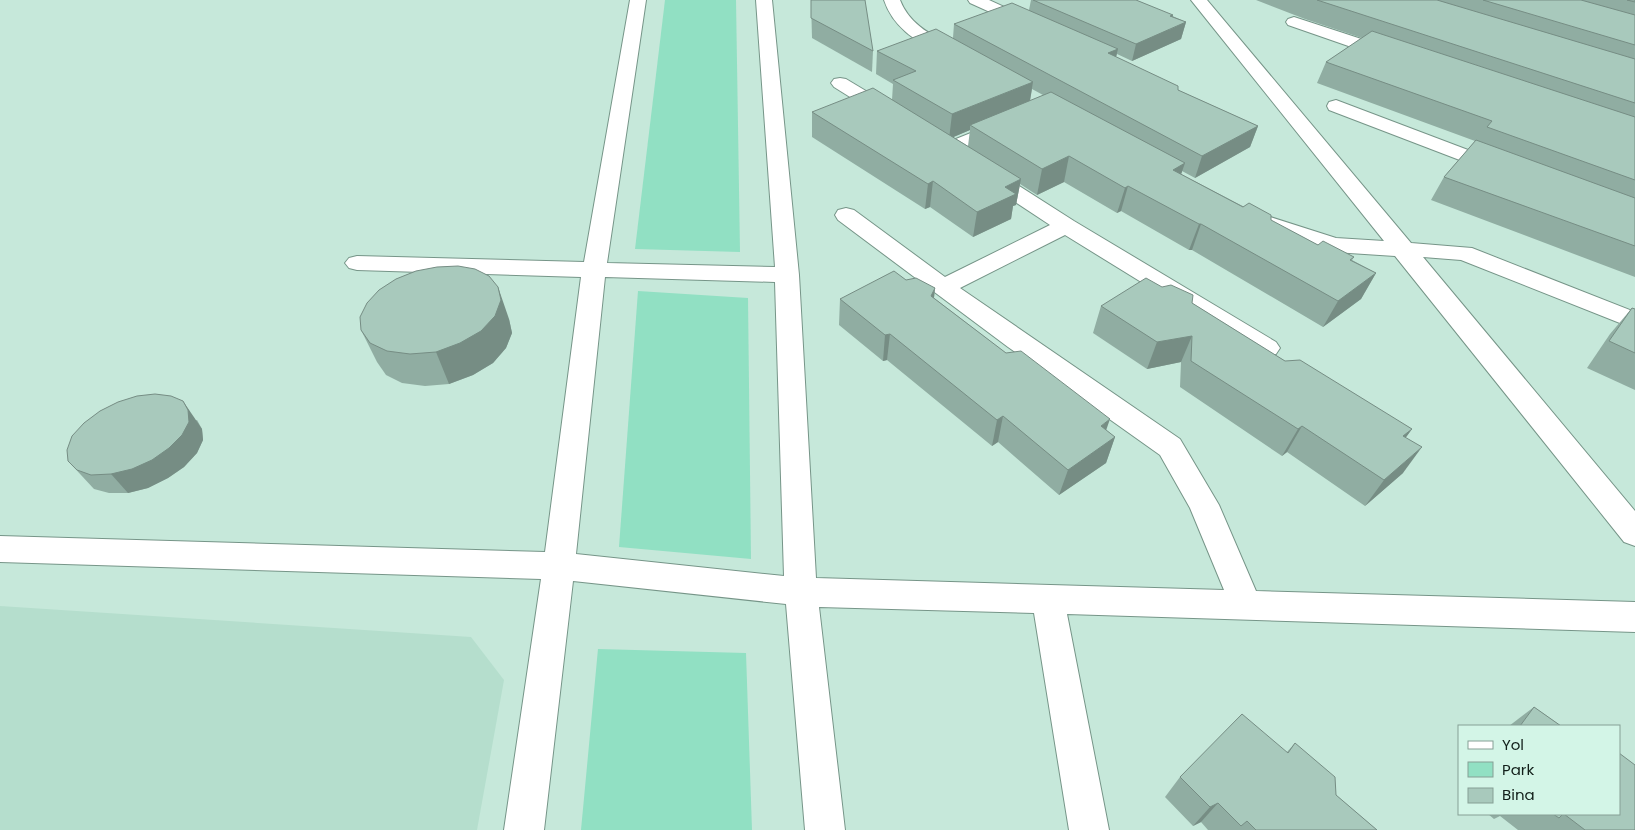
<svg xmlns="http://www.w3.org/2000/svg" width="1635" height="830" font-family="Poppins,sans-serif">
<style>
.built{fill:#b5decd}
.green{fill:#91e0c3}
.lines{fill:none;stroke-linecap:round;stroke-linejoin:round}
.minor-casing{stroke:#769588;stroke-width:2}
.minor{fill:#fff;fill-rule:evenodd}
.wall{fill:#90ada2;fill-rule:evenodd}
.shaded-wall{fill:#768d84}
.building{fill:#a8c9bc;stroke:#768d84}
</style>
<rect width="100%" height="100%" fill="#c6e8da"/>
<!-- built -->
<path class="built" d="M0,606L471,637L504,680L477,830H0Z"/>
<!-- green -->
<g class="green">
<path d="M665,0H736L740,252L635,249Z"/>
<path d="M638,291L748,298L751,559L619,547Z"/>
<path d="M598,649L746,653L752,830H581Z"/>
</g>
<g class="lines">
<defs>
<g id="minor">
<path d="M630,0H646L607,263L775,267L756,0H772L799,275L816,578L1224,590L1190,508L1160,455L1008,347L838,220L835,215L838,210L846,208L854,210L945,277L1050,225L941,153L938,149L941,145L1003,120L1010,122L1013,126L1010,130L963,150L1074,221L1276,342L1280,348L1276,354L1267,357L1258,354L1065,235L960,288L1180,439L1219,505L1256,591L1635,602V632L1067,614L1109,830H1069L1034,613L819,607L845,830H805L786,604L573,581L544,830H504L541,579L0,562V536L545,552L581,277L357,270L349,268L345,263L349,258L357,256L584,262ZM605,277L775,282L784,576L576,554Z"/>
<path d="M884,0H900C910,26 934,36 957,49L960,53L957,57L951,58L945,57C919,42 894,30 884,0Z"/>
<path d="M968,0H989L1035,21L1037,24L1035,27H1023L970,3Z"/>
<path d="M1191,0H1207L1411,243L1472,248L1635,312V329L1461,260L1423,257L1635,511V546L1624,542L1395,256L1334,252L1256,227L1253,222L1256,217L1264,215L1336,238L1384,241Z"/>
<path d="M1294,17L1395,50L1398,54L1395,58L1389,59L1383,58L1288,25L1286,22L1288,19Z"/>
<path d="M840,78L846,79L896,109L898,113L896,117L889,119L882,117L834,87L831,83L834,79Z"/>
<path d="M1336,100L1505,164L1508,168L1505,172L1498,174L1491,172L1329,110L1327,106L1329,102Z"/>
</g>
</defs>
<!-- minor casing -->
<use href="#minor" class="minor-casing"/>
<!-- minor -->
<use href="#minor" class="minor"/>
</g>
<!-- wall -->
<g class="wall">
<path d="M811,0L873,51L872,72L812,38Z"/>
<path d="M1031,0H1136L1186,22L1181,39L1132,61L1117,54L1116,57L1178,90L1258,126L1250,147L1195,178L1182,171L1181,174L1318,245L1354,257L1352,260L1376,273L1361,299L1323,327L1192,250H1189L1121,211L1117,213L1064,182L1037,195L1020,184L1016,205L1013,206L1011,219L973,237L930,207L925,209L812,137V112L892,100L893,84L876,74L877,51L953,38L954,24L1029,10ZM1032,89L1043,95L1030,101ZM970,130L968,146L953,137Z"/>
<path d="M1256,0H1635V277L1431,200L1444,177L1475,141L1317,83L1326,62L1362,38L1305,19Z"/>
<path d="M906,280L935,288L934,298L1115,437L1106,463L1059,495L998,442L992,446L887,360L883,361L839,325L840,299Z"/>
<path d="M1162,287L1192,303L1285,361L1412,429L1406,437L1403,473L1365,506L1287,452L1282,456L1180,387L1181,362L1147,369L1093,333L1101,306Z"/>
<path d="M1632,308L1635,309V390L1587,368L1610,334Z"/>
<path d="M509,319L512,333L506,348L493,363L473,375L449,384L425,386L402,383L386,375L377,362L361,330Z"/>
<path d="M197,420L202,429L203,440L197,453L184,467L168,478L148,488L128,493H109L94,489L68,461Z"/>
<path d="M1534,707L1561,726H1509Z"/>
<path d="M1295,743L1336,795L1377,830H1208L1201,822L1193,826L1165,797L1180,777L1287,752Z"/>
<path d="M1488,814H1619L1635,830H1518L1500,816L1494,819Z"/>
</g>
<!-- shaded-wall -->
<g class="shaded-wall">
<path d="M1173,15L1169,30L1186,22L1181,39L1132,61L1136,44L1170,16Z"/>
<path d="M1118,49L1113,69L1108,53Z"/>
<path d="M1033,82L1029,106L970,125V130L949,139L952,114Z"/>
<path d="M1258,126L1250,147L1195,178L1202,156Z"/>
<path d="M1069,156L1064,182L1037,195L1042,169Z"/>
<path d="M1185,163L1176,189L1173,170Z"/>
<path d="M1021,179L1016,205L1013,206L1011,219L973,237L977,212L1005,187Z"/>
<path d="M933,181L930,207L925,209L928,184Z"/>
<path d="M1128,186L1121,211L1117,213L1125,188Z"/>
<path d="M1199,224H1201L1192,250H1189Z"/>
<path d="M1376,273L1361,299L1323,327L1338,301Z"/>
<path d="M498,287L509,319L512,333L506,348L493,363L473,375L449,384L436,352Z"/>
<path d="M935,288L932,315L931,296Z"/>
<path d="M890,334L887,360L883,361L885,335Z"/>
<path d="M1192,336L1181,362L1147,369L1157,342Z"/>
<path d="M183,401L202,429L203,440L197,453L184,467L168,478L148,488L128,493L111,474Z"/>
<path d="M1003,416L998,442L992,446L997,420Z"/>
<path d="M1110,419L1101,445V426Z"/>
<path d="M1302,426L1287,452L1282,456L1298,429Z"/>
<path d="M1412,429L1393,455L1403,436Z"/>
<path d="M1115,437L1106,463L1059,495L1068,470Z"/>
<path d="M1422,447L1403,473L1365,506L1384,480Z"/>
<path d="M1218,803L1201,822L1193,826L1210,807Z"/>
</g>
<!-- building -->
<g class="building">
<path d="M811,0H865L873,51L811,18Z"/>
<path d="M1033,0H1136L1173,15L1170,16L1186,22L1136,44Z"/>
<path d="M1317,0H1437L1635,59V103Z"/>
<path d="M1483,0H1581L1635,15V45Z"/>
<path d="M1627,0H1635V2Z"/>
<path d="M1012,3L1118,49L1108,53L1178,86V90L1258,126L1202,156L954,24Z"/>
<path d="M936,29L1033,82L952,114L893,80L916,71L877,51Z"/>
<path d="M1372,31L1635,117V180L1487,127L1492,121L1326,62Z"/>
<path d="M873,88L1021,179L1005,187L1016,194L977,212L933,181L928,184L812,112Z"/>
<path d="M1051,92L1185,163L1173,170L1243,207L1249,203L1271,215V220L1318,245L1323,241L1354,257L1350,260L1376,273L1338,301L1201,224H1199L1128,186L1125,188L1069,156L1042,169L970,125Z"/>
<path d="M1476,140L1635,198V246L1444,177Z"/>
<path d="M458,266L475,269L489,276L498,287L501,300L495,316L481,331L460,343L436,352L410,354L387,351L370,343L361,330L360,317L367,303L379,290L396,279L416,271L437,267Z"/>
<path d="M894,271L906,280L916,278L935,288L931,296L1006,353L1021,351L1110,419L1101,426L1115,437L1068,470L1003,416L997,420L890,334L885,335L840,299Z"/>
<path d="M1146,278L1162,287L1171,285L1193,295L1192,303L1285,361L1300,360L1412,429L1403,436L1422,447L1384,480L1302,426L1298,429L1191,361L1192,336L1157,342L1101,306Z"/>
<path d="M1632,308L1635,309V353L1609,341Z"/>
<path d="M155,394L171,396L183,401L188,410L189,422L182,435L169,448L152,460L132,469L111,474L91,475L77,470L68,461L67,450L72,436L84,423L100,411L118,402L137,396Z"/>
<path d="M1534,707L1561,726H1520Z"/>
<path d="M1242,714L1288,753L1295,743L1335,777L1336,795L1377,830H1256L1247,821L1241,826L1218,803L1210,807L1180,777Z"/>
<path d="M1619,753L1635,765V830H1585L1564,814H1619Z"/>
<path d="M1553,814H1563L1559,818Z"/>
</g>
<!-- legend -->
<rect x="1458" y="725" width="162" height="90" fill="#d3f5e7" stroke="#869f95"/>
<rect x="1468" y="741" width="25" height="8" fill="#ffffff" stroke="#869f95"/>
<text x="1502" y="750" font-size="15" fill="#121f1a">Yol</text>
<rect x="1468" y="762" width="25" height="15" fill="#91e0c3" stroke="#869f95"/>
<text x="1502" y="775" font-size="15" fill="#121f1a">Park</text>
<rect x="1468" y="788" width="25" height="15" fill="#a8c9bc" stroke="#869f95"/>
<text x="1502" y="800" font-size="15" fill="#121f1a">Bina</text>
</svg>
